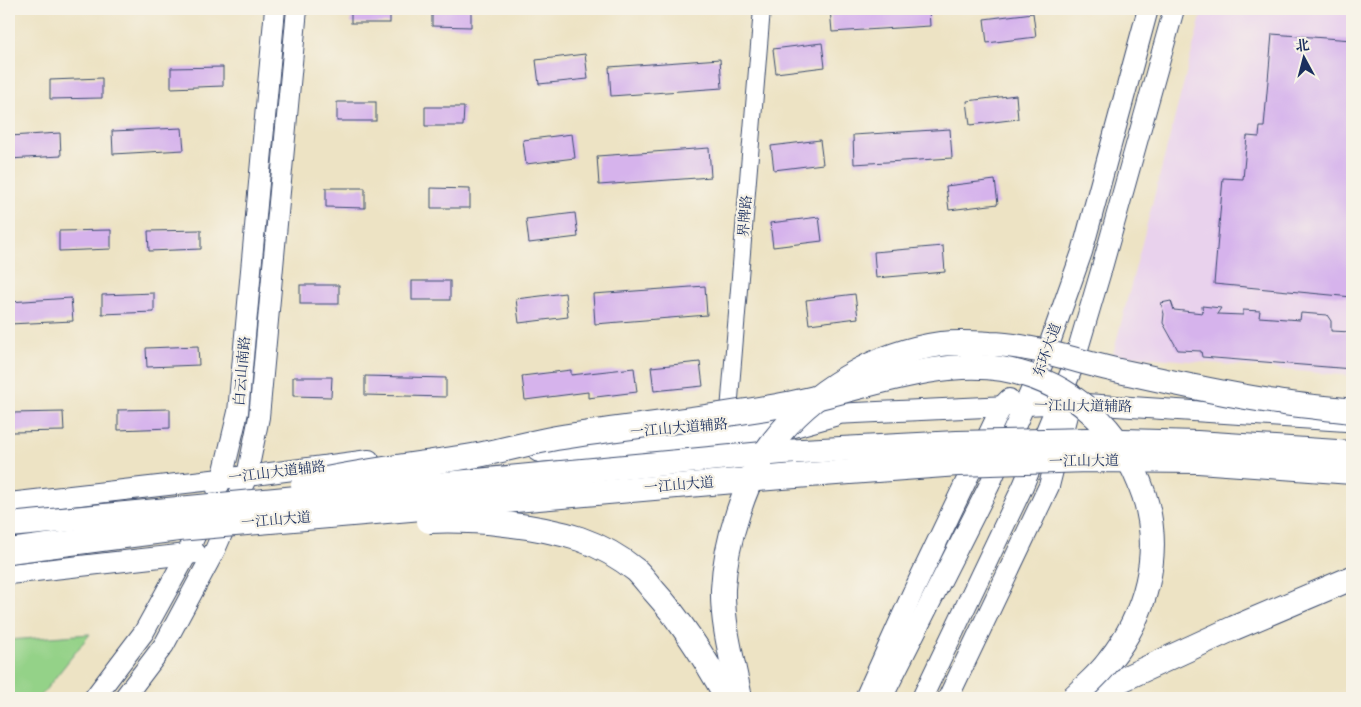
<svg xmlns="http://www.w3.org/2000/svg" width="1361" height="707" font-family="'IM FELL Great Primer','Noto Serif SC',serif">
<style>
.built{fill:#e9d2ed}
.green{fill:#94d288;stroke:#588073}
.building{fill:#d6b3ec}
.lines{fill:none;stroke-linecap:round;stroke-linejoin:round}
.minor-casing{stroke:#3a4a6d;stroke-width:18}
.major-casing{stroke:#3a4a6d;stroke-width:22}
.highway-casing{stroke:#3a4a6d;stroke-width:26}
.minor{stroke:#fff;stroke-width:16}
.major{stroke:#fff;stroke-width:20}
.highway{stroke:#fff;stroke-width:24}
.highway-bridge-casing{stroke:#3a4a6d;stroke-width:26;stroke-linecap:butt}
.highway-bridge{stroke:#fff;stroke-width:24}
.labels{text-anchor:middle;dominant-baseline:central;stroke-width:4.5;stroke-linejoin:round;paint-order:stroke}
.street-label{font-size:14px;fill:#1b2f5e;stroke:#f7f3e8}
</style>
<rect width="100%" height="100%" fill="#f7f3e8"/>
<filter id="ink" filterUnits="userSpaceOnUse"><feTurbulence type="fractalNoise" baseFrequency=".02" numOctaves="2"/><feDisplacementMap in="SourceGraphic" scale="10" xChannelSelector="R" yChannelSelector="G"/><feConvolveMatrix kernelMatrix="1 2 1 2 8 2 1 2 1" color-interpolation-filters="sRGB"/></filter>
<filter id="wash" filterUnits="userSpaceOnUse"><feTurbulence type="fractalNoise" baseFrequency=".0096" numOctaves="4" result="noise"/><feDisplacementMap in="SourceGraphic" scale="20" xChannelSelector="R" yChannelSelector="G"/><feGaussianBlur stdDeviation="1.12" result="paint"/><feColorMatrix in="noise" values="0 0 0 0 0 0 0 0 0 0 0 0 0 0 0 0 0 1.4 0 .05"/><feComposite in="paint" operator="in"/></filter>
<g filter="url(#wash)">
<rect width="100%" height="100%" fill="#ede3c4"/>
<!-- built -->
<path class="built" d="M1203,9H1352V376L1113,354Z"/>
<!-- green -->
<path class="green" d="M90,634L39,698H9V640Z"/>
<g id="blocks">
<!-- building -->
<g class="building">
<rect x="351" y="9" width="39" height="14"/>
<path d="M432,9H471V27L432,26Z"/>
<path d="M830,9H929L930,26L832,32Z"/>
<path d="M1033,13L1036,37L987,43L984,19Z"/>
<path d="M1272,34L1352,40V297L1214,284L1223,178L1243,179L1247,136L1259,137L1260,127H1264Z"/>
<path d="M822,43L825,67L776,73L773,49Z"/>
<path d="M585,54L588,79L539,84L536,60Z"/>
<path d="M720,59L722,88L611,96L609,67Z"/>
<path d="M223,67V86L171,88V68Z"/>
<path d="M102,78V98L50,99V80Z"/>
<path d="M1016,95L1018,119L970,125L967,101Z"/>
<rect x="337" y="102" width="39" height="19"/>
<path d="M425,107H464L463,126H425Z"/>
<path d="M182,128L184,150L113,154L112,131Z"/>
<path d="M950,129L952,158L854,164L853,135Z"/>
<path d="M60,133L61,156L9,159V136Z"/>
<path d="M572,134L575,158L526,164L523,140Z"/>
<path d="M820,140L823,164L774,170L771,146Z"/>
<path d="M709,148L711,177L599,185L597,156Z"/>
<path d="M995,180L998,204L949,210L946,186Z"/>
<path d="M326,188H365V208L326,207Z"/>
<path d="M431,188L470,189V208H431Z"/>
<path d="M575,213L578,237L529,243L526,219Z"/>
<path d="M819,217L822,241L773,247L770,223Z"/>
<path d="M111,230V249L59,251V231Z"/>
<path d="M201,230V249L149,251L148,231Z"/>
<path d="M943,246L945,272L876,278L874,252Z"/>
<rect x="412" y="281" width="38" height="19"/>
<rect x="300" y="285" width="39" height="19"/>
<path d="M705,286L707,315L595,324L593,294Z"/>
<path d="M154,293V312L102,314V295Z"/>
<path d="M565,293L568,317L519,323L516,299Z"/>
<path d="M855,294L858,318L809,324L806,300Z"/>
<path d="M71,298L73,321L9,324V302Z"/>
<path d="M1171,301L1174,310L1203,313L1202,306L1221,308L1217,314L1243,315V310L1260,311L1259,317L1300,320L1301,313L1327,315L1331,321V331L1352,332V369L1202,357L1201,351L1178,350L1163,323L1164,314L1161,303Z"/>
<path d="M198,346L199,365L147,367L146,348Z"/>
<path d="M700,362L703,386L654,391L651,367Z"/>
<path d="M634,368L637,392L588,398V392L525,400L522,376L571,370V375Z"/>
<path d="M365,376L446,378V397L365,395Z"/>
<path d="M293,377H332L331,397L293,396Z"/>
<path d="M170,409V428L118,430V410Z"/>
<path d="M63,412L64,431L12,432L11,413Z"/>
</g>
</g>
</g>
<g filter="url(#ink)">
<use href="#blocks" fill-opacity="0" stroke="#3a4a6d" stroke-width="1"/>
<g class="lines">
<defs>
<path id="minor" d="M728,423L762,9"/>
<g id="major">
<path d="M736,423L834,414L1070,403L1346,421"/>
<path d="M217,489L222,479L238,412L275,9"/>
<path d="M9,503L247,476L369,460"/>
<path d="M9,574L196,553"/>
<path d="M94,698L144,632L187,554L204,516"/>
<path d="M124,698L164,645L215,550L247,476L259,417L297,9"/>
<path d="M865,698L912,594L1002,406L1009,399"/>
<path d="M882,698L989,486L1042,365L1082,252L1148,9"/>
<path d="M922,698L1023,486L1072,369L1101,271L1174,9"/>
<path d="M948,698L1049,486L1070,403L1071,393"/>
</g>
<g id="highway">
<path d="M539,450L765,433L834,414"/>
<path d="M1082,698L1234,628L1352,578"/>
</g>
</defs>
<!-- minor casing -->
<use href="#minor" class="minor-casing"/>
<!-- major casing -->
<use href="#major" class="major-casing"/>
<!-- highway casing -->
<use href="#highway" class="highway-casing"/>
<!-- minor -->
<use href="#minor" class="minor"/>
<!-- major -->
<use href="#major" class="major"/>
<!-- highway -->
<use href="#highway" class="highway"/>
<defs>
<g id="highway-bridge">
<path d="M303,484C359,471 416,465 472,456C501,451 528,443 556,438C630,426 704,419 777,406C847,395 931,357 1002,369C1071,381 1122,429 1144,495C1163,553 1146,615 1109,661C1099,675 1085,686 1073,698"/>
<path d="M429,521C474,519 537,525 580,539C600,546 621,558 637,571C643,577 649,585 654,591C683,623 706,660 727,698"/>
<path d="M9,525L783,452L957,443L1087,440L1197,443L1352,453"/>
<path d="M9,551L178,529L782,477L958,464L1088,460L1198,461L1352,472"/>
<path d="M740,698C733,662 722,625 723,589C725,544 745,478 772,443C812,391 875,353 941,344C957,342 974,343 990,344C1036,345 1080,363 1124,372C1175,383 1226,395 1277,402C1302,406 1327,408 1352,411"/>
</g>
</defs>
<!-- highway-bridge casing -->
<use href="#highway-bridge" class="highway-bridge-casing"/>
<!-- highway-bridge -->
<use href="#highway-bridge" class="highway-bridge"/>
</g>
</g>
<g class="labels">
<!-- street labels -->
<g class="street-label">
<text transform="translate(745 216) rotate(-85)">界牌路</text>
<text transform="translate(1047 350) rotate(-70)">东环大道</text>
<text transform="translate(242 371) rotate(-85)">白云山南路</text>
<text transform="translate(1083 406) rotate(1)">一江山大道辅路</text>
<text transform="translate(679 428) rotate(-5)">一江山大道辅路</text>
<text transform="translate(1084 461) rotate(-1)">一江山大道</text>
<text transform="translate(277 472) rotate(-7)">一江山大道辅路</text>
<text transform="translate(679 485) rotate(-5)">一江山大道</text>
<text transform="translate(276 520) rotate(-5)">一江山大道</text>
</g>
</g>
<!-- margin -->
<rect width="1361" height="707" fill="none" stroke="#f7f3e8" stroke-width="30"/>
<!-- north arrow -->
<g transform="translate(1304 58) rotate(353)" stroke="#f7f3e8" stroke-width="4" paint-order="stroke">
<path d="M0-4L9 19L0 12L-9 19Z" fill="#1b2f5e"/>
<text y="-8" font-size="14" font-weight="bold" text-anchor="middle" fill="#1b2f5e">北</text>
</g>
</svg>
